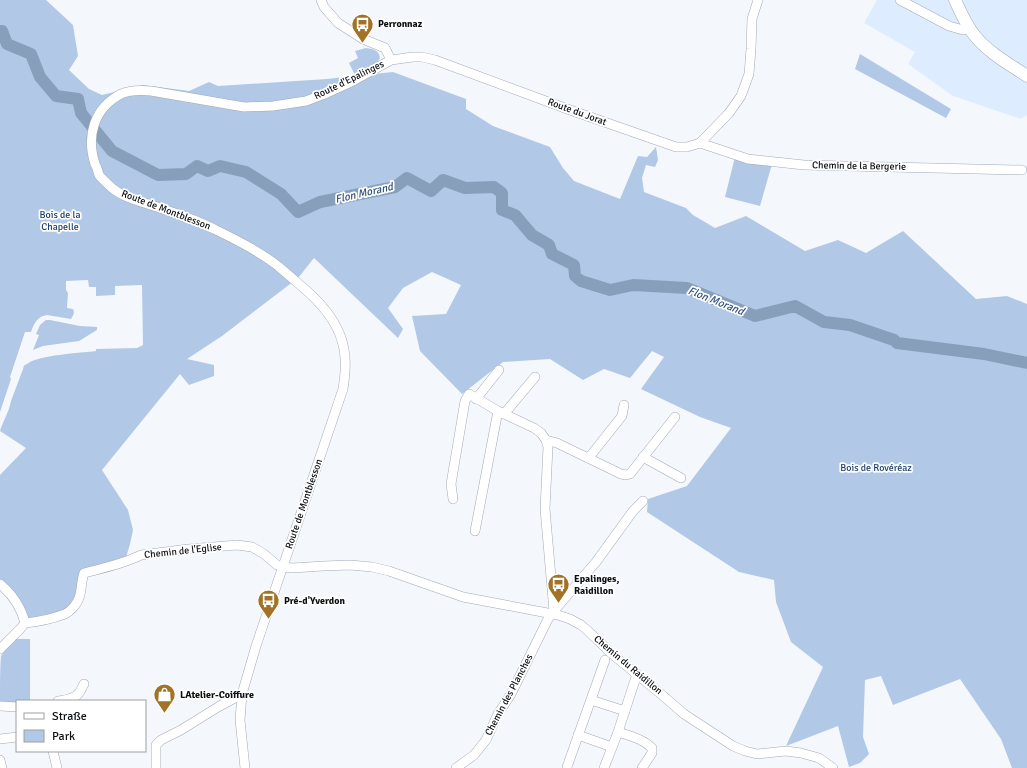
<svg xmlns="http://www.w3.org/2000/svg" width="1027" height="768" font-family="Signika,sans-serif">
<style>
.built{fill:#deecff}
.green{fill:#b1c8e6}
.lines{fill:none;stroke-linecap:round;stroke-linejoin:round}
.river{stroke:#889fbc;stroke-width:12}
.minor-casing{stroke:#a1aab5;stroke-width:10}
.major-casing{stroke:#a1aab5;stroke-width:13}
.minor{stroke:#fff;stroke-width:9}
.major{stroke:#fff;stroke-width:12}
.labels{text-anchor:middle;dominant-baseline:central;stroke-width:3.5;stroke-linejoin:round;paint-order:stroke}
.poi-label{font-size:10px;font-weight:bold;fill:#0c0f13;stroke:#fff;text-anchor:start}
.street-label{font-size:10px;fill:#0c0f13;stroke:#fff}
.park-label{font-size:10px;fill:#204169;stroke:#fff}
.water-label{font-size:11px;font-style:italic;fill:#2f507a;stroke:#fff}
</style>
<rect width="100%" height="100%" fill="#f4f8fd"/>
<!-- built -->
<path class="built" d="M877,0H1027V115L1021,119L953,96L908,64L915,52L864,23Z"/>
<!-- green -->
<g class="green">
<path d="M0,0H46L73,25L78,56L69,70L89,89L102,95L143,85L189,91L209,82L218,86L327,79L393,72L466,99V109L493,126L550,147L563,168L574,181L620,199L638,156L647,157L656,147L658,160L655,167L646,165L642,178L644,192L686,208L693,215L715,228L746,216L805,251L838,240L866,253L903,231L976,299L1007,296L1027,304V768H1012L1001,739L960,679L893,705L881,676L865,680L863,737L869,754L860,763L849,767L838,726L786,746L823,667L791,642L776,602L774,580L739,572L647,512L648,499L687,486L731,428L700,417L641,389L664,357L652,351L630,378L604,369L583,380L550,359L503,362L462,394L420,351L412,316L446,314L461,285L432,272L403,288L388,308L403,329L398,338L314,258L298,278L222,336L187,359L214,365V376L189,385L180,374L102,470L128,510L133,530L130,544L124,564L82,574L78,601L69,613L24,623L0,582V475L26,448L0,431C3,421 9,412 11,401L23,369C24,366 24,365 27,364C37,355 81,353 96,351V349L137,348L143,345L142,285L115,286V295L96,296V287H89L88,280L66,281V290L68,293L67,308L73,309C75,313 73,316 71,319L47,315C38,316 34,323 31,332H25L10,377L11,379L0,412Z"/>
<path d="M366,48C373,49 379,50 380,58L377,63L355,75L349,63L358,58L355,51Z"/>
<path d="M860,54L951,109L946,118L855,69Z"/>
<path d="M735,157L772,164L760,206L725,197Z"/>
<path d="M46,320H50L80,326L97,327V330L79,341L43,346L33,350L39,335L36,334L40,325Z"/>
<path d="M16,639H30V701H17V703L0,702C0,690 0,667 1,656C4,650 11,644 16,639Z"/>
</g>
<g class="lines">
<!-- river -->
<path class="river" d="M0,31H2L7,44L31,54L40,77L56,96L78,99L81,113L112,151L158,175L186,174L197,166L208,171L220,166L246,172L281,194L298,212L320,202L395,187L407,178L431,191L443,180L465,188L494,187L502,193V210L515,215L532,235L549,245L552,254L574,265L575,276L581,281L610,290L633,285L687,288L755,316L795,306L824,322L850,325L894,340L897,343L984,354L1027,363"/>
<defs>
<g id="minor">
<path d="M321,0L324,7L338,23L363,39L385,48L391,60"/>
<path d="M900,0L949,26L963,30L970,29"/>
<path d="M700,143L748,159L804,165L1022,170"/>
<path d="M476,399L499,370"/>
<path d="M504,414L535,377"/>
<path d="M546,440L557,443L621,474L626,475L630,474L675,417"/>
<path d="M643,457L681,478"/>
<path d="M588,458L591,455L622,416L624,405"/>
<path d="M453,499L451,484L465,401L469,394L498,411L534,428L541,433L546,440L548,447L545,509L554,611"/>
<path d="M475,531L498,411"/>
<path d="M0,584C12,594 21,607 25,623"/>
<path d="M0,649L21,628L25,623C36,622 54,618 65,614C71,611 77,604 79,598C82,590 81,581 84,573C103,568 123,564 141,555L189,549L237,545L252,547L264,554L277,565L283,567L293,568L323,566L350,565L372,567L389,571L463,597L558,615L570,619L581,625L587,630L612,654L662,695L684,714L733,746L745,751L757,754L786,751L801,753L819,758L833,768"/>
<path d="M591,700L625,711"/>
<path d="M58,701C64,700 75,699 79,693C81,691 82,687 84,684"/>
<path d="M0,706L17,707"/>
<path d="M618,732C630,736 643,739 652,748V753L642,768"/>
<path d="M578,735L612,747"/>
<path d="M0,739L17,737"/>
<path d="M53,751L57,768"/>
<path d="M0,760L2,768"/>
<path d="M567,767L605,660"/>
<path d="M156,768V745L161,740L181,730L218,707L242,694"/>
<path d="M245,768L240,720L242,694L256,646L343,389C346,370 347,353 340,335C332,314 316,298 299,284C292,278 285,272 278,266C259,251 237,240 216,230C208,226 201,223 194,220C180,215 167,210 154,206C140,201 124,198 112,188C108,184 102,179 99,175C98,172 97,167 95,164C86,136 94,108 121,94C130,90 141,90 151,91L244,107L273,106L306,101L327,93L349,83L391,60L413,57H422L435,60L570,110L676,147H687L700,143L729,113L741,96L749,74L751,49L752,19L758,0"/>
<path d="M456,768L474,755L486,740L498,714L511,694L548,619L559,605L596,562L633,511L643,501"/>
<path d="M604,768L618,732L637,674"/>
</g>
<path id="major" d="M955,0C961,13 966,25 975,36C989,53 1009,64 1027,76"/>
</defs>
<!-- minor casing -->
<use href="#minor" class="minor-casing"/>
<!-- major casing -->
<use href="#major" class="major-casing"/>
<!-- minor -->
<use href="#minor" class="minor"/>
<!-- major -->
<use href="#major" class="major"/>
</g>
<!-- icons -->
<defs>
<symbol id="bus-pin" viewBox="-11 -11 22 30"><path d="M0 17L-7.5 6A9.5 9.5 0 1 1 7.5 6Z" fill="#a27326" stroke="#fff"/><path d="M-5-6H5V4H4V6H2V4H-2V6H-4V4H-5ZM-3.5-4V0h7V-4ZM-3.5 1.2v1.5H-2V1.2ZM2 1.2v1.5H3.5V1.2Z" fill="#fff"/></symbol>
<symbol id="shop-pin" viewBox="-11 -11 22 30"><path d="M0 17L-7.5 6A9.5 9.5 0 1 1 7.5 6Z" fill="#a27326" stroke="#fff"/><path d="M-5-2.5h2.3a2.7 3.5 0 0 1 5.4 0H5L5.5 6h-11ZM-1.5-2.5h3a1.5 2.3 0 0 0-3 0Z" fill="#fff"/></symbol>
</defs>
<g fill-rule="evenodd">
<use href="#bus-pin" x="350" y="12" width="25" height="34"/>
<use href="#bus-pin" x="546" y="572" width="25" height="34"/>
<use href="#bus-pin" x="256" y="588" width="25" height="34"/>
<use href="#shop-pin" x="152" y="682" width="25" height="34"/>
</g>
<g class="labels">
<!-- poi labels -->
<g class="poi-label">
<text x="378" y="24">Perronnaz</text>
<text x="574" y="579">Epalinges,<tspan x="574" dy="12">Raidillon</tspan></text>
<text x="284" y="601">Pré-d'Yverdon</text>
<text x="180" y="695">LAtelier-Coiffure</text>
</g>
<!-- street labels -->
<g class="street-label">
<text transform="translate(349 80) rotate(-26)">Route d'Epalinges</text>
<text transform="translate(577 112) rotate(20)">Route du Jorat</text>
<text transform="translate(859 166) rotate(1)">Chemin de la Bergerie</text>
<text transform="translate(166 210) rotate(21)">Route de Montblesson</text>
<text transform="translate(304 504) rotate(-71)">Route de Montblesson</text>
<text transform="translate(183 551) rotate(-6)">Chemin de l'Eglise</text>
<text transform="translate(628 665) rotate(40)">Chemin du Raidillon</text>
<text transform="translate(509 695) rotate(-62)">Chemin des Planches</text>
</g>
<!-- park labels -->
<g class="park-label">
<text x="60" y="215">Bois de la<tspan x="60" dy="12">Chapelle</tspan></text>
<text x="876" y="468">Bois de Rovéréaz</text>
</g>
<!-- water labels -->
<g class="water-label">
<text transform="translate(364 193) rotate(-13)">Flon Morand</text>
<text transform="translate(716 301) rotate(22)">Flon Morand</text>
</g>
</g>
<!-- legend -->
<rect x="16" y="700" width="130" height="52" fill="#ffffff" stroke="#9e9fa1"/>
<rect x="24" y="713" width="20" height="6" fill="#ffffff" stroke="#9e9fa1"/>
<text x="52" y="720" font-size="12" fill="#0c0f13">Straße</text>
<rect x="24" y="730" width="20" height="12" fill="#b1c8e6" stroke="#9e9fa1"/>
<text x="52" y="740" font-size="12" fill="#0c0f13">Park</text>
</svg>
